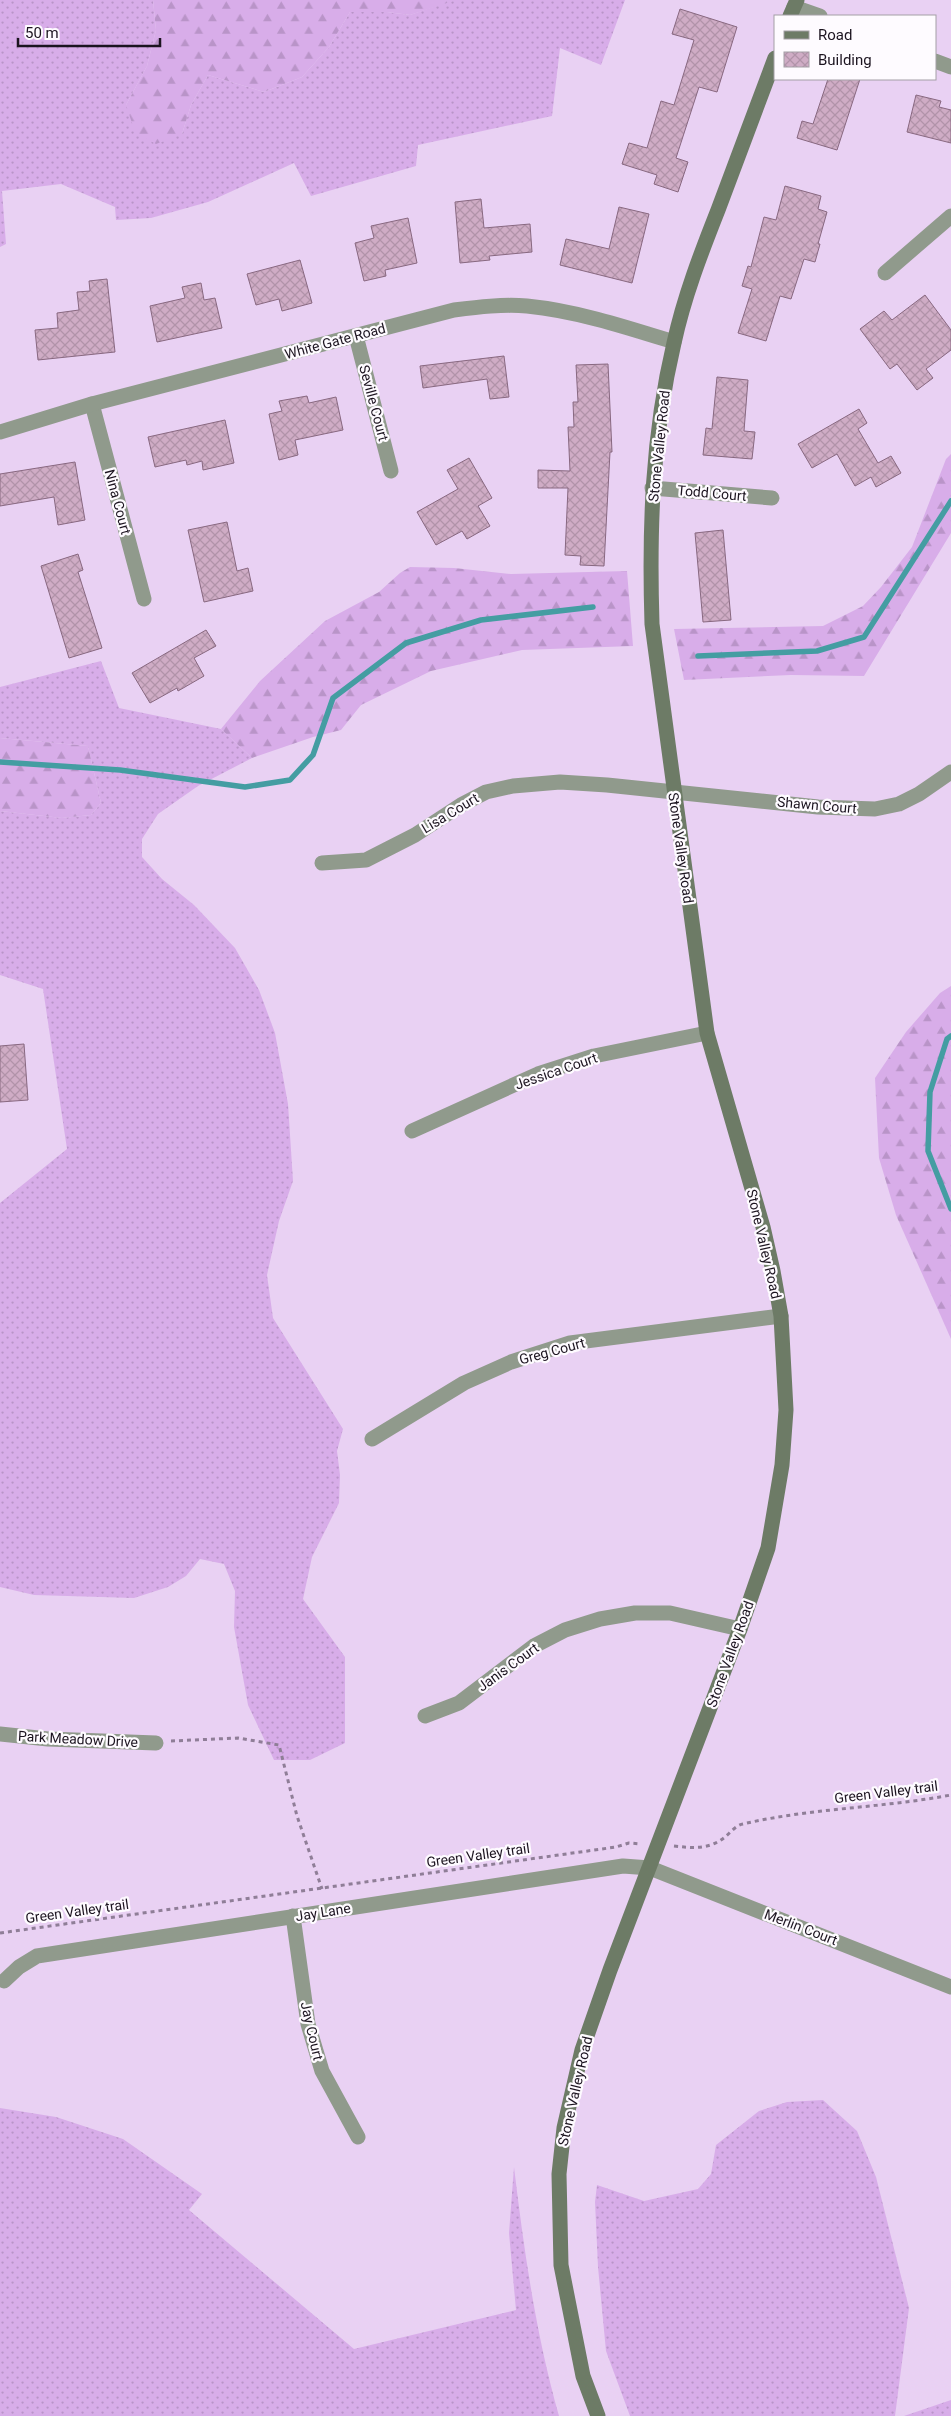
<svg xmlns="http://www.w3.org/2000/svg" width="951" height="2416" font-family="Roboto,sans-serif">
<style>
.grass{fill:url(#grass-dots)}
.forest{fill:url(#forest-firs)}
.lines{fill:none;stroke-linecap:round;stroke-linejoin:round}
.stream{stroke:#449da2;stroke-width:5.5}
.building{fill:url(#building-cross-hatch);stroke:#886880}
.path{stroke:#8f7e97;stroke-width:3;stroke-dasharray:4 4;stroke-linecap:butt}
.street{stroke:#909a8c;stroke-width:15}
.secondary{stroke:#6d7b66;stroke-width:15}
.labels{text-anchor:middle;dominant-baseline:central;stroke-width:4.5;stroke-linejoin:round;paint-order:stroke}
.street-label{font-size:14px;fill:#1c1420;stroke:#fefbff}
</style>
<defs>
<pattern id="grass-dots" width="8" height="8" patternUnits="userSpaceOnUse" patternTransform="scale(1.25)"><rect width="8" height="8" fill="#d8ade9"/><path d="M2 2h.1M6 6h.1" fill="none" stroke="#b994c8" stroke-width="1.8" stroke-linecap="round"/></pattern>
<pattern id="forest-firs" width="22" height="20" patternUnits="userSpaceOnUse" patternTransform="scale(1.25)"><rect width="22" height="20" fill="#d8ade9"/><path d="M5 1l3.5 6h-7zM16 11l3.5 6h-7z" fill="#b994c8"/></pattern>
<pattern id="building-cross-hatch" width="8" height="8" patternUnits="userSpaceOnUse" patternTransform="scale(1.25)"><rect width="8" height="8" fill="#cfacc5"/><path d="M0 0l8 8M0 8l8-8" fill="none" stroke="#b193a9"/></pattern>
</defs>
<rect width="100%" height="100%" fill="#e9d1f3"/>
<!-- grass -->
<g class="grass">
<path d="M0,0H153L156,30L147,66L126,105L182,134L191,105L208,75L264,92L302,77L329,47L350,12H387L410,15L453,0H625L601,65L560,48L552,116L418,145L416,166L311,196L294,163L208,202L151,218L116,220L115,207L61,184L2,191L6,244L0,247Z"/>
<path d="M101,661L119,708L221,729L252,758L198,786L158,814L142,839V857L162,879L194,905L235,948L259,990L275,1033L288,1104L293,1181L279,1221L267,1275L273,1318L343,1429L337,1451L340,1475L339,1503L312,1557L303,1599L345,1657V1743L310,1760H274L248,1705L234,1627L235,1591L224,1564L200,1559L186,1576L168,1587L134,1598L34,1595L0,1587V1203L67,1149L43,989L0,975V811L62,818L91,815L101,803L88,746L0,738V687Z"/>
<path d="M823,2100L857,2131L876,2177L909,2308L895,2416H630L606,2351L598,2267L595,2202L597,2185L644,2201L698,2189L711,2174L716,2145L759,2111L787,2102Z"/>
<path d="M0,2108L56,2117L123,2139L202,2194L189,2210L354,2349L516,2310L509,2233L514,2167C524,2251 536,2335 559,2416H0Z"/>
<path d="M951,2400V2416H904Z"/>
</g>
<!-- forest -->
<g class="forest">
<path d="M153,0H453V1L410,15L387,12H350L329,47L302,77L264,92L208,75L191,105L182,134L156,144L135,132L126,105L147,66L156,30Z"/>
<path d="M951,454V533L864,676L791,675L684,680L674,629L823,626L863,606L881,587L912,547L946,459Z"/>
<path d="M410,567L454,568L511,574L627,571L633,646L522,650L431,671L361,705L341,730L313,737L252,758L221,729L260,681L325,621L379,592L400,573Z"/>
<path d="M0,738L88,746L101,803L91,815L62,818L0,811Z"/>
<path d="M951,986V1339L896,1215L879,1158L875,1078L906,1032L940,993Z"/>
</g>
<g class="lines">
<!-- stream -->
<g class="stream">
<path d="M698,656L817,651L864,637L951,501"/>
<path d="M0,762L120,770L245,787L290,780L313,755L333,698L406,643L481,620L593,607"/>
<path d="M951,1036L947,1039L930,1092L928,1151L951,1209"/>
</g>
</g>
<!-- building -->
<g class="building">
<path d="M680,9L737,27L717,92L699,87L676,158L688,162L678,192L654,184L657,175L622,164L629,143L647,148L661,101L674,105L694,40L672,34Z"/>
<path d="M828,79H860L837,150L797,138L802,121L813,124Z"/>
<path d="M916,95L941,101L939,107L951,110V143L907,132Z"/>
<path d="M785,186L821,196L818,209L827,212L818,244H820L815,262L804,259L791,299L780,296L766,341L738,333L752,289L742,286L748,266L751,267L764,217L776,220Z"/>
<path d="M481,199L484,228L530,224L532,252L489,256L490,260L460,263L455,202Z"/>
<path d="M619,207L649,214L632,283L560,265L566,239L609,249Z"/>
<path d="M408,218L417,263L385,270L386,276L364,281L355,243L374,238L371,226Z"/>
<path d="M300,260L312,303L282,311L279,299L256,305L247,274Z"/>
<path d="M107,279L115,352L38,360L35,330L58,328L57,313L79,310L77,292L90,291L89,281Z"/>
<path d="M201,283L204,300L215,298L222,328L157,342L150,306L185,298L182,287Z"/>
<path d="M925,295L951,330V350L926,369L933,378L917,390L897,364L890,369L860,329L884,311L892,320Z"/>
<path d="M504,356L509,397L490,399L487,379L423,388L420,366Z"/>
<path d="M608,364L612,452H610L604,566L580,565L581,556L565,555L568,488H538V470L570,471L568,427H574L573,402H578L576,365Z"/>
<path d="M717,377L748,380L744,431L755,432L752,459L703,455L706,428L712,429Z"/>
<path d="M307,396L309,403L336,397L343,430L295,440L298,455L279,460L269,414L282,411L279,401Z"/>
<path d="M859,409L867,423L858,429L878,463L891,456L901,473L876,487L871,477L855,486L837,454L812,468L798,444Z"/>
<path d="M225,420L234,463L203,470L202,461L187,465L186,460L155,467L148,437Z"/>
<path d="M469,458L492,498L478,506L490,526L467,539L462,531L436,545L417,512L458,489L447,470Z"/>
<path d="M75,462L85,520L58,525L54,497L0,506V474Z"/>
<path d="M227,522L237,571L248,568L253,591L204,602L188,530Z"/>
<path d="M723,530L731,620L703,622L695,533Z"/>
<path d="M78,554L83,570L78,572L102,648L69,658L41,566Z"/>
<path d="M206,630L216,646L194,658L204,676L178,691L177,688L150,703L132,673Z"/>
<path d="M24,1044L28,1100L0,1102V1046Z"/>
</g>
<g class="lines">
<!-- path -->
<g class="path">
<path d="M171,1741L238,1738L279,1745L297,1816L322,1889"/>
<path d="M674,1846C693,1848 709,1850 725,1837C730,1833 736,1825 743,1824C811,1808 882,1808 951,1795"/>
<path d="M0,1933L616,1847L629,1843L641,1844"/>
</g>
<!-- street -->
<g class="street">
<path d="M794,7L820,16"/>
<path d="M935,61L951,67"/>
<path d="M885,273L951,216"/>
<path d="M356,336L391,471"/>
<path d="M92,404L144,599"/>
<path d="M0,432L92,404L454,310C478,307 503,304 527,306C577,311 626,327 674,342"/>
<path d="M652,488L772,498"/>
<path d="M322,863L366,860L415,835L461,805L486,792L513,786L560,782L607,785L818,807L875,809L899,804L919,794L951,772"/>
<path d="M412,1131L538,1074L594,1056L707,1033"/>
<path d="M372,1439L464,1383L511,1362L570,1343L781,1316"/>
<path d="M425,1716L459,1703L534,1646L565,1630L600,1619L635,1613H670L740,1629"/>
<path d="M0,1734L48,1739L156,1743"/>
<path d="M293,1916L308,2024L322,2071L358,2137"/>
<path d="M4,1981L19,1967L37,1956L623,1866L650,1868L951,1987"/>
</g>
<!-- secondary -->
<g class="secondary">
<path d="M790,16L797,0"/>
<path d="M598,2416L583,2376L561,2265L559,2174L564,2128L582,2050L610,1970L740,1629L768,1548L782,1465L786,1410L781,1316L773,1271L763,1227L707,1033L652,624C649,529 652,436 674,343C684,297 701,253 718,210C737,159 756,109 775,58"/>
</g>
</g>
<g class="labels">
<!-- street labels -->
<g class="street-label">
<text transform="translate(335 341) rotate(-15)">White Gate Road</text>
<text transform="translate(374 403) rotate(75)">Seville Court</text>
<text transform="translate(659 446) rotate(-84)">Stone Valley Road</text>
<text transform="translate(712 493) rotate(5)">Todd Court</text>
<text transform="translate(118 502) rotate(75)">Nina Court</text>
<text transform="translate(817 805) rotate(5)">Shawn Court</text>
<text transform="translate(450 813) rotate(-31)">Lisa Court</text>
<text transform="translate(681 848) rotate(82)">Stone Valley Road</text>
<text transform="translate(556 1071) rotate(-19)">Jessica Court</text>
<text transform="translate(764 1244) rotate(77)">Stone Valley Road</text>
<text transform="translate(552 1351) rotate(-15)">Greg Court</text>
<text transform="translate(730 1654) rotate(-70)">Stone Valley Road</text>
<text transform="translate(508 1667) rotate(-36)">Janis Court</text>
<text transform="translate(78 1739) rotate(3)">Park Meadow Drive</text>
<text transform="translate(886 1792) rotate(-7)">Green Valley trail</text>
<text transform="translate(478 1855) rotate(-8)">Green Valley trail</text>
<text transform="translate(77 1911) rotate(-8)">Green Valley trail</text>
<text transform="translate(323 1912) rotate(-9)">Jay Lane</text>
<text transform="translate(801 1927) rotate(21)">Merlin Court</text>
<text transform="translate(312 2031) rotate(77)">Jay Court</text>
<text transform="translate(575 2091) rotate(-77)">Stone Valley Road</text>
</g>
</g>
<!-- legend -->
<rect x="774" y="15" width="162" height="65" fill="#fefbff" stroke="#a49fa6"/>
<rect x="784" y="31" width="25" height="8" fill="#6d7b66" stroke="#a49fa6"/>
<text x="818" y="40" font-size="15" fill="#1c1420">Road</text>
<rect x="784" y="52" width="25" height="15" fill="url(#building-cross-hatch)" stroke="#a49fa6"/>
<text x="818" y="65" font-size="15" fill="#1c1420">Building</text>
<!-- scale -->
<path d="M18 38v8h142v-8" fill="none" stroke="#1c1420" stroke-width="2.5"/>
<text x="25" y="38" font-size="15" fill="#1c1420" stroke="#fefbff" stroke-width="4" paint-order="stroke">50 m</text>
</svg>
